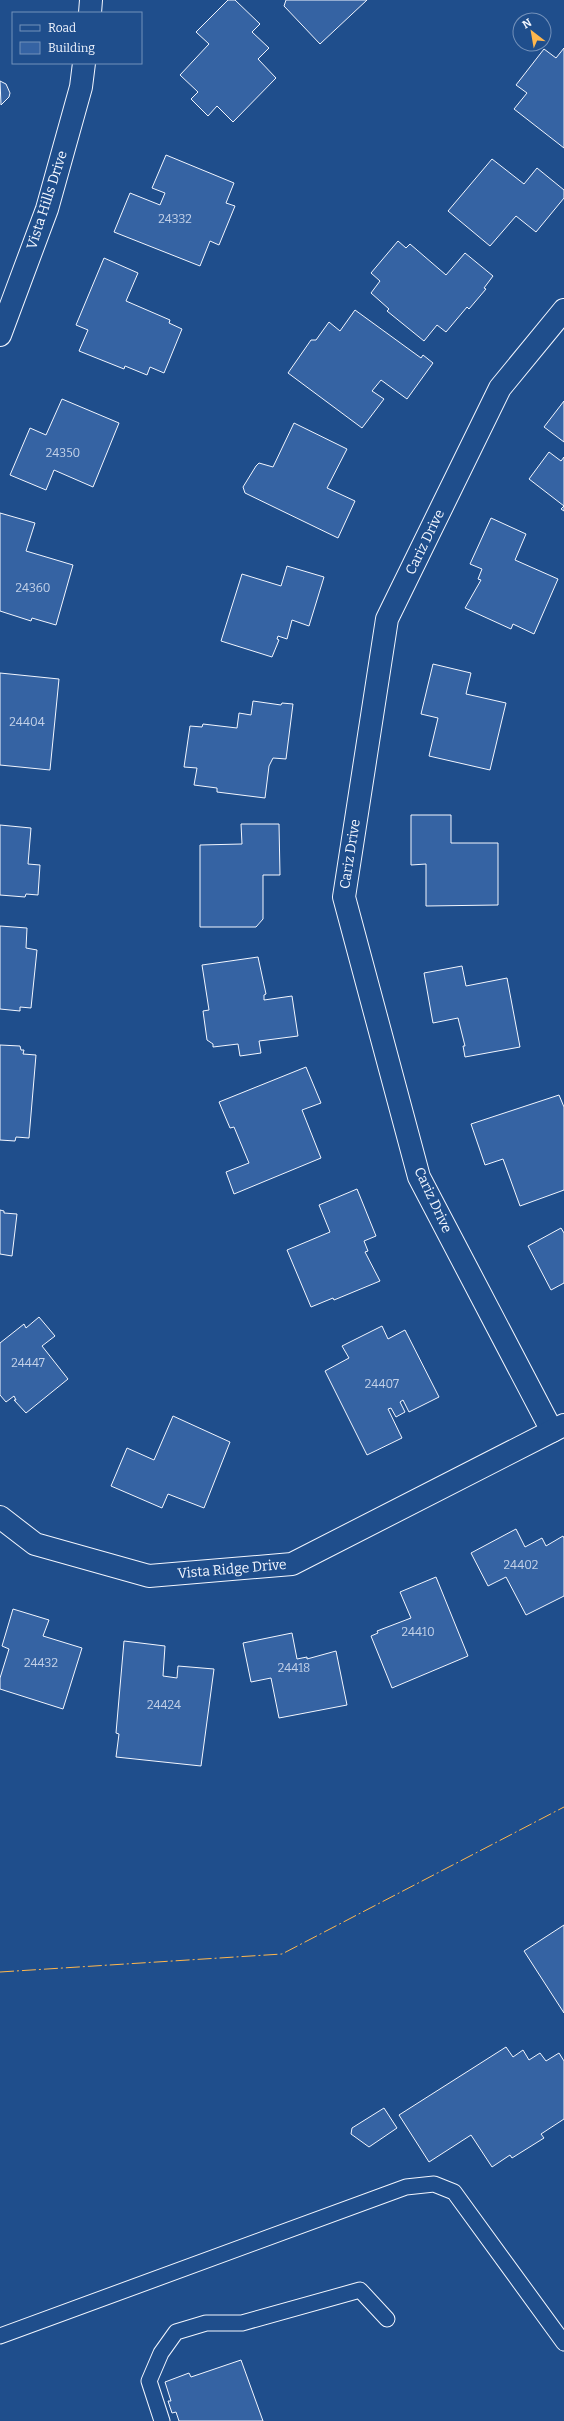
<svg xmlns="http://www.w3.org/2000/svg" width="564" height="2421" font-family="Bitter,serif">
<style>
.building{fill:#3563a3;stroke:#f2f6ff}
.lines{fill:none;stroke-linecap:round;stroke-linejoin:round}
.service-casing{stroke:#f2f6ff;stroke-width:17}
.minor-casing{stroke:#f2f6ff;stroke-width:24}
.service{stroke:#1f4e8c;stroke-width:15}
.minor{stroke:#1f4e8c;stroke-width:22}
.power{stroke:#ffb74d;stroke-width:1;stroke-dasharray:14 3 2 3;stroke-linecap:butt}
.labels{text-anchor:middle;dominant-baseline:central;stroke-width:3;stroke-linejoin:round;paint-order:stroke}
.number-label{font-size:12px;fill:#c3d1e8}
.street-label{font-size:14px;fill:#f2f6ff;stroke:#1f4e8c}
</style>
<rect width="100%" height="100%" fill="#1f4e8c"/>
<!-- building -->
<g class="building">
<path d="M228,0H235L260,24L252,32L269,48L258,59L276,78L233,122L217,106L208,116L191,99L198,92L180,75L209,44L196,32Z"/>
<path d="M286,0H367L320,44L284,6Z"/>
<path d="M564,48V148L514,109L527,93L516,85L544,49L556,58Z"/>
<path d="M0,81L6,84L10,93L9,97L1,105Z"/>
<path d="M166,155L234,183L226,203L235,206L219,245L210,241L200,266L114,232L130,193L160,205L165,193L152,188Z"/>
<path d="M492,159L524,184L537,168L564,190V198L536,232L516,216L490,246L448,211Z"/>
<path d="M398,241L406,248L410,244L446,275L465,253L493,276L484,288L486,289L469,309L467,307L446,332L437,325L424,341L387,311L389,309L371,293L380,281L371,273Z"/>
<path d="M104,258L138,273L126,301L170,320L169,323L182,329L164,373L150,367L147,375L125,366L124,369L79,351L88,330L76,325Z"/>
<path d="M355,310L421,358L423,355L433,363L407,399L381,380L372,391L384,399L362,428L288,373L311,340H316L329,322L340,331Z"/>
<path d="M62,399L119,423L93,487L54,470L46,490L10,475L30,428L46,435Z"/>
<path d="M564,401V442L544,427Z"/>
<path d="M294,423L347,449L327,488L355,501L338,538L245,493L243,487L256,466L259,463L273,467Z"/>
<path d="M549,452L561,461L564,457V511L561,509L564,506L529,479Z"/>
<path d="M0,513L35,523L26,551L73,565L56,625L32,618L31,621L0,611Z"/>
<path d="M491,518L526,534L515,560L558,579L534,634L513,624L511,629L465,608L481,580L478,579L482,569L470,564Z"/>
<path d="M287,566L324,577L309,626L292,620L287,639L278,636L277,639L279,640L272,657L221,641L242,574L281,586Z"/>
<path d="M433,664L471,673L466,694L506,703L490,770L429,756L438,718L421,714Z"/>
<path d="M0,673L59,679L50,770L0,765Z"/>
<path d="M253,701L281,705L282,703L293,704L286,759L273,758L269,766L265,798L217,792V788L194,785L197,768L184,767L190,726L202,727L203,724L237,728L239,713L251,715Z"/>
<path d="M411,815H451V843H498V905L426,906V864L411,865Z"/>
<path d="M241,824H279L280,875H263V919L256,927H200V845L242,844Z"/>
<path d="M0,825L31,828L28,864L40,865L38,895L26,894L25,897L0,895Z"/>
<path d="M0,926L27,928L26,948L37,950L31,1008L20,1007V1011L0,1009Z"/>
<path d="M258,957L266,994L264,995V1000L292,996L298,1036L259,1041L261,1053L240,1056L238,1044L213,1047V1044L207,1040L203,1011L209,1010L202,965Z"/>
<path d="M462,966L466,986L507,978L520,1047L465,1057L463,1046H465L458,1018L433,1023L424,973Z"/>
<path d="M0,1045L20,1046L21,1050H24L23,1054L36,1055L29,1138L16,1137L15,1141L0,1140Z"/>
<path d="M306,1067L321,1103L302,1110L321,1158L234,1194L226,1172L249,1163L234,1127L230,1128L219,1102Z"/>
<path d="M559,1095L564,1107V1190L520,1206L503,1159L485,1165L471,1124Z"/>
<path d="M357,1189L376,1236L364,1241L368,1251L365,1252L380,1281L334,1300L333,1298L311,1307L287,1250L330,1232L319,1205Z"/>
<path d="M0,1210L4,1211V1213L17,1214L12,1256L0,1254Z"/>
<path d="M561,1228L564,1233V1283L551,1290L528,1246Z"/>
<path d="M39,1317L55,1336L42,1346L68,1379L26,1413L14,1400H16L14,1396L6,1402L0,1395V1343L24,1324L26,1328Z"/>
<path d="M382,1326L388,1339L405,1330L439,1397L409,1412L403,1400L400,1402L405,1412L396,1417L391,1408L388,1409L402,1438L367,1455L325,1371L349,1358L342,1346Z"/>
<path d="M173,1416L230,1442L204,1508L168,1494L162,1508L111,1486L127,1448L154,1460Z"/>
<path d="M516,1529L525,1547L542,1538L546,1546L563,1536L564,1538V1596L526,1615L506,1577L488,1586L471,1553Z"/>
<path d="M436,1577L468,1656L392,1688L371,1636L378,1633L377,1631L411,1618L400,1592Z"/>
<path d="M13,1609L49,1620L43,1636L82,1648L63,1709L0,1689V1678L9,1649L2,1646Z"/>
<path d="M292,1633L297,1659L307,1657V1659L336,1651L347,1705L279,1718L271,1678L251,1682L243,1643Z"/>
<path d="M124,1641L165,1646L163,1676L177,1678L178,1666L214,1669L201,1766L116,1757L119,1734L116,1733Z"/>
<path d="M564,1925V2013L524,1951Z"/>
<path d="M506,2047L513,2057L523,2050L529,2060L540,2053L546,2061L559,2053L564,2061V2119L541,2134L544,2138L512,2158L510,2155L492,2167L471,2135L429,2162L399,2115Z"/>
<path d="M384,2108L397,2128L369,2147L351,2134L352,2128Z"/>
<path d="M241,2360L263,2421H179L176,2412L172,2413L168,2401H171L165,2382L189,2373L191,2377Z"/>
</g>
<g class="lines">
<defs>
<g id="service">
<path d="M0,2336L406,2187L434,2184L454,2192L564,2343"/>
<path d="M162,2421L149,2381L161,2353L176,2332L206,2323H242L360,2290L387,2319"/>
</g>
<g id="minor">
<path d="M90,13L91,0"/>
<path d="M0,335L47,209L81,87L84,63"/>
<path d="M552,1431L419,1177L344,897L387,619L500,388L564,310"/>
<path d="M0,1517L35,1544L149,1576L292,1564L564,1425"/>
</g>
</defs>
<!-- service casing -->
<use href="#service" class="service-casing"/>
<!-- minor casing -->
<use href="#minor" class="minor-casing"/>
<!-- service -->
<use href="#service" class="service"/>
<!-- minor -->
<use href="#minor" class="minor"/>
<!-- power -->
<path class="power" d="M0,1972L282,1954L564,1807"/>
</g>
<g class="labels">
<!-- number labels -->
<g class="number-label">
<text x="175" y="219">24332</text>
<text x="63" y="453">24350</text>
<text x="33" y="588">24360</text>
<text x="27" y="722">24404</text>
<text x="28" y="1363">24447</text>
<text x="382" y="1384">24407</text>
<text x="521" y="1565">24402</text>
<text x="418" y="1632">24410</text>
<text x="41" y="1663">24432</text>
<text x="294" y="1668">24418</text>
<text x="164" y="1705">24424</text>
</g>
<!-- street labels -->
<g class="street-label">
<text transform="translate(47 200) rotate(-72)">Vista Hills Drive</text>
<text transform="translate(425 542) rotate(-64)">Cariz Drive</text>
<text transform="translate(350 854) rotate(-81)">Cariz Drive</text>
<text transform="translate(433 1200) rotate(65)">Cariz Drive</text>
<text transform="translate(232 1569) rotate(-5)">Vista Ridge Drive</text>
</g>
</g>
<!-- legend -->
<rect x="12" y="12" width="130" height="52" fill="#1f4e8c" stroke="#7391ba"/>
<rect x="20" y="25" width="20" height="6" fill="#1f4e8c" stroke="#7391ba"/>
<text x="48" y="32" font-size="12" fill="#f2f6ff">Road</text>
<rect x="20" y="42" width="20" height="12" fill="#3563a3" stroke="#7391ba"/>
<text x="48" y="52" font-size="12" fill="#f2f6ff">Building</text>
<!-- north arrow -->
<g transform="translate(532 32) rotate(329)"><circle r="19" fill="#1f4e8c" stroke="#7391ba"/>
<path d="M0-3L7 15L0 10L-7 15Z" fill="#ffb74d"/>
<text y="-6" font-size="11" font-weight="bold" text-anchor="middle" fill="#f2f6ff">N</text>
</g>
</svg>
